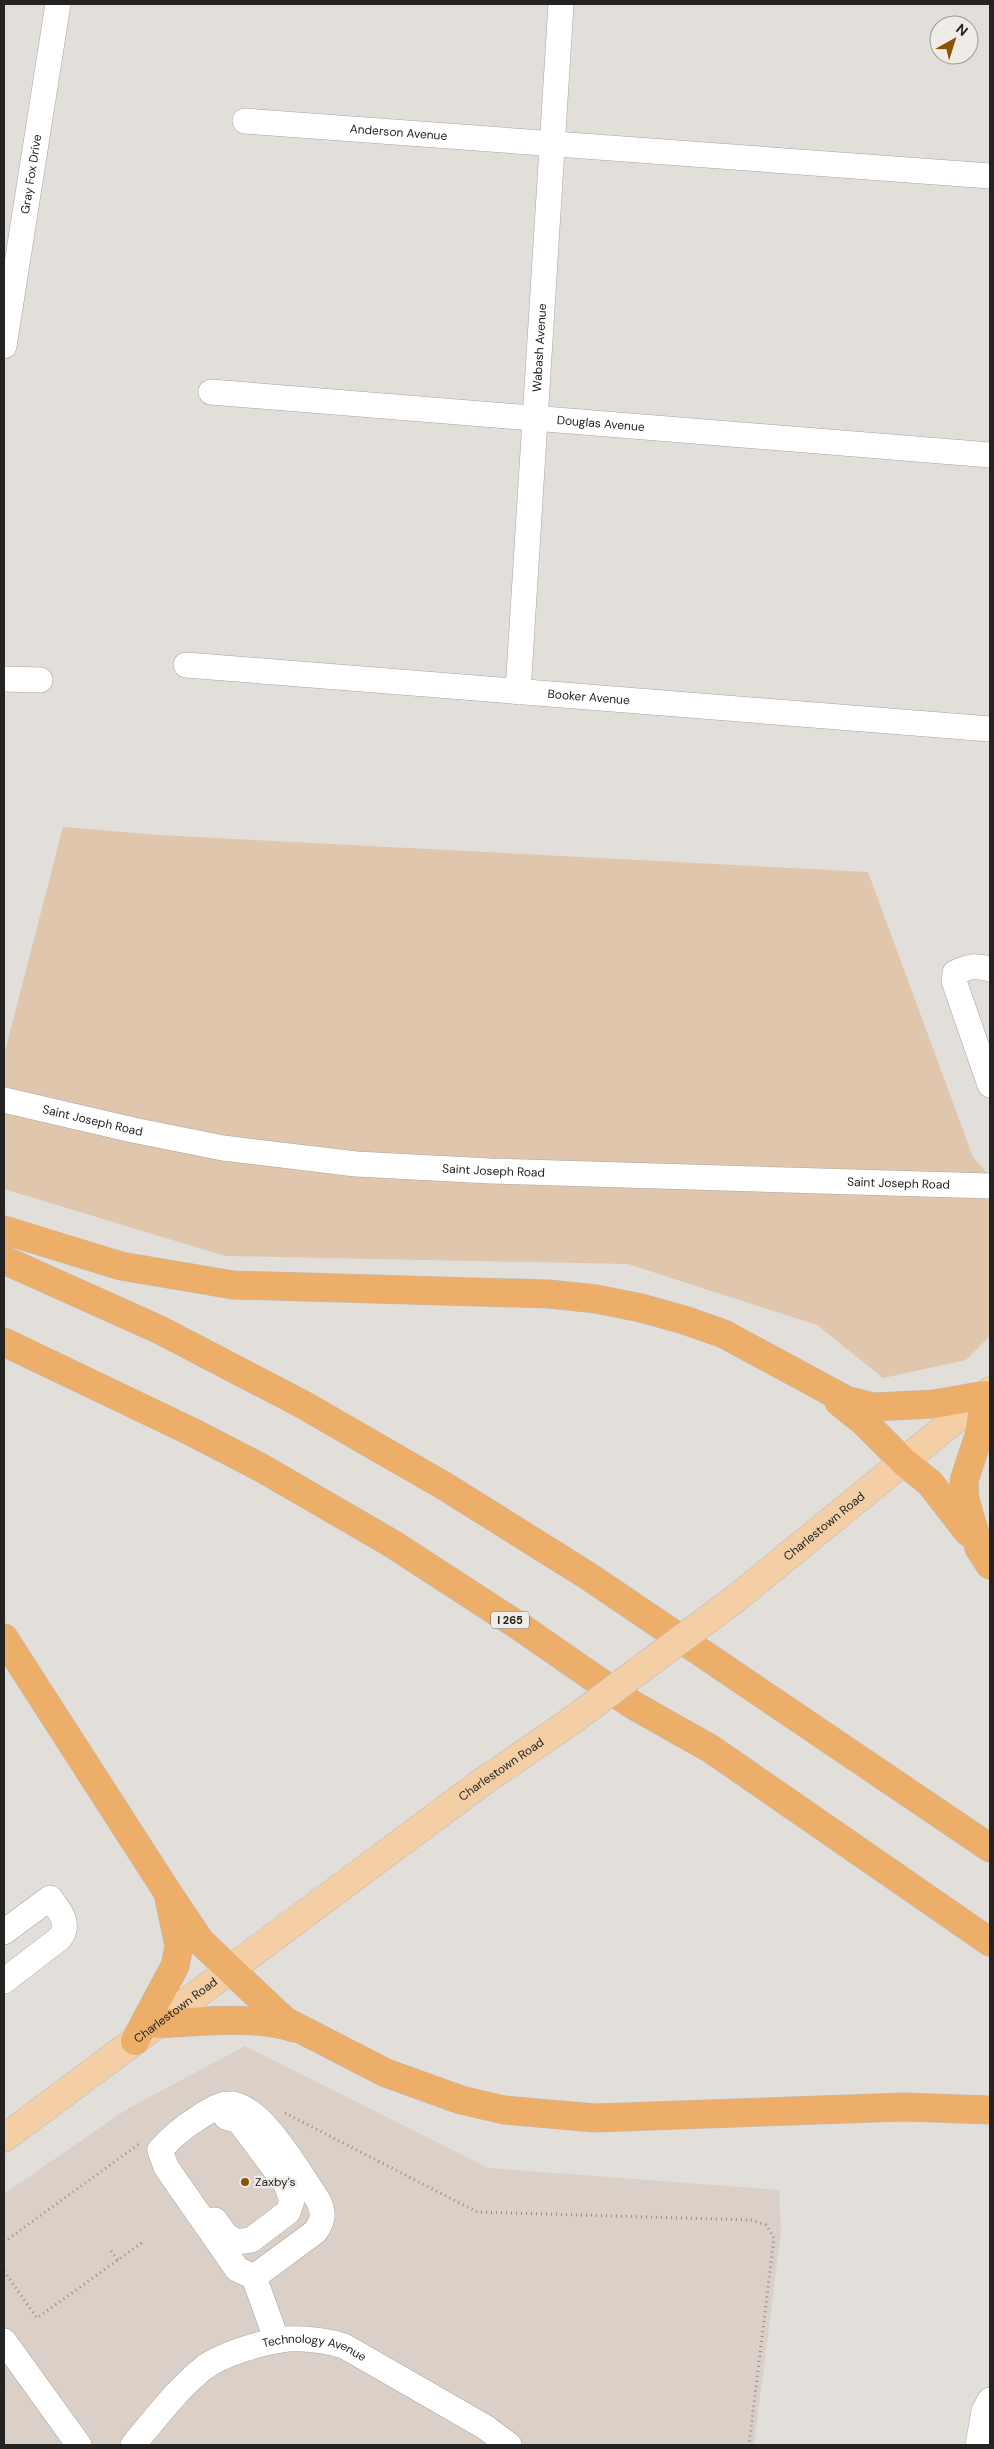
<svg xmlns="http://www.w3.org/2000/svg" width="994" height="2449" font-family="'DM Sans',sans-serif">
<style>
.built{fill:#dad0c8}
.green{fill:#dfc6ad}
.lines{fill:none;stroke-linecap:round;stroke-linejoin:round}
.minor-casing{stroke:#a8a5a1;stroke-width:26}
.major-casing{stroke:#bdbdbc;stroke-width:29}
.highway-casing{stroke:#bdbdbc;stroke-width:29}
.path{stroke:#8f8c89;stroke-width:3;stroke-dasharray:1 4;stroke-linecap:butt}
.minor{stroke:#fff;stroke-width:25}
.major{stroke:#f4cea5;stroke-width:28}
.highway{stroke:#ecae69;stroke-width:28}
.major-bridge-casing{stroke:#bdbdbc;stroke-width:29;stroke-linecap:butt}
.major-bridge{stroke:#f4cea5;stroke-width:28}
.poi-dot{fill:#8a5402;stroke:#efebe7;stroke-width:2}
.labels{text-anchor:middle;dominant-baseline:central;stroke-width:4.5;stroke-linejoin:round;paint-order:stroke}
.shield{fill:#efebe7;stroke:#615f5c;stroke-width:1}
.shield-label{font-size:11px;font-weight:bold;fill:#242321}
.street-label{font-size:12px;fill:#242321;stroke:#efebe7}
.poi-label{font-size:12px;fill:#242321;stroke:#efebe7;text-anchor:start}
</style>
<rect width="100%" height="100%" fill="#e2deda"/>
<!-- built -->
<path class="built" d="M245,2046L488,2168L779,2190L781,2232L754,2445H4V2194L127,2109Z"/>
<!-- green -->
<path class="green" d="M63,827L158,835L868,872L973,1157L990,1177V1336L966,1360L883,1378L817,1325L628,1264L225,1256L4,1189V1055Z"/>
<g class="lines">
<defs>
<g id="minor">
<path id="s1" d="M245,121L990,176"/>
<path id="s2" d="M4,346L58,4"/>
<path id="s3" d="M211,392L990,455"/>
<path id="s4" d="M186,665L990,729"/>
<path d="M4,679L40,680"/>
<path id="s5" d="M518,692L561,4"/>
<path d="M990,969C976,965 968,966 955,973L954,981L990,1085"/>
<path id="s6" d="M4,1100L133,1130L223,1148L356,1164L490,1171L990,1186"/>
<path d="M4,1932L50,1898C59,1910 71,1923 60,1938L4,1981"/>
<path d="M215,2220L225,2234L236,2242L251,2240L288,2212L292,2200L286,2184L239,2121L226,2117"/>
<path d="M254,2277L315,2232C324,2220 324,2212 318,2200C301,2176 263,2107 232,2104C220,2103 211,2110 201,2116C185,2126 172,2136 160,2150L166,2167L237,2269L254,2277L277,2341"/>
<path d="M4,2341L79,2445"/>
<path id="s7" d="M133,2445C156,2418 177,2389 205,2367C223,2354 265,2341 288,2339C306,2338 327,2341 344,2346L485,2427L509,2445"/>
<path d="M978,2445L984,2411L990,2400"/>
</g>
<g id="major">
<path id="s8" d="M735,1599L990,1391"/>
<path id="s9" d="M4,2138L478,1785L567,1724"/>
</g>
<g id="highway">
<path d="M4,1230L121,1266L233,1285L549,1294L596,1299L641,1308L684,1320L724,1334L846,1400L873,1407L934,1404L985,1395L979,1435L964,1481L965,1499L979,1548L990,1565"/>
<path d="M4,1260L160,1330L302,1404L446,1487L588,1576L990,1848"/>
<path d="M4,1342L192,1432L260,1467L391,1543L519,1626L633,1705L711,1749L990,1942"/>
<path d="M839,1402L864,1422L904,1462L930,1483L968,1532"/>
<path d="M4,1638L168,1893L179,1946L175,1966L135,2041"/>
<path d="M168,1893L201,1942L285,2021L386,2073L461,2100L504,2110L595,2118L904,2107L990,2110"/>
<path d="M156,2024C201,2022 251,2015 294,2028"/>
</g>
</defs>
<!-- minor casing -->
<use href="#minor" class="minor-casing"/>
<!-- major casing -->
<use href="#major" class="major-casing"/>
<!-- highway casing -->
<use href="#highway" class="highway-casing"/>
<!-- path -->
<g class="path">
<path d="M285,2113L477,2212L751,2220L766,2225L774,2238L749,2445"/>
<path d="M4,2242L139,2144"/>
<path d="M111,2251L118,2260"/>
<path d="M4,2271L37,2318L143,2242"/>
<path d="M4,2387L5,2389"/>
</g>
<!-- minor -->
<use href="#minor" class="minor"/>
<!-- major -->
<use href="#major" class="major"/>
<!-- highway -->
<use href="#highway" class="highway"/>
<defs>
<path id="major-bridge" d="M567,1724L735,1599"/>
</defs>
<!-- major-bridge casing -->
<use href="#major-bridge" class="major-bridge-casing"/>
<!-- major-bridge -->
<use href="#major-bridge" class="major-bridge"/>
</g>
<!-- markers -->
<circle class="poi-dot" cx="245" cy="2182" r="5"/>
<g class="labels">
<!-- shield labels -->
<rect class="shield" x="491" y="1611.5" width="38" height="17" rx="4"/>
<g class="shield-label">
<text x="510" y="1620">I 265</text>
</g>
<!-- street labels -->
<g class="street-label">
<text stroke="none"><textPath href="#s1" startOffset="154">Anderson Avenue</textPath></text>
<text stroke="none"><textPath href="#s2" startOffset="174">Gray Fox Drive</textPath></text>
<text stroke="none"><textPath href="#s5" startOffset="345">Wabash Avenue</textPath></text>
<text stroke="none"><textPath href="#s3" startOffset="391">Douglas Avenue</textPath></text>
<text stroke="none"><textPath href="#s4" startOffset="404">Booker Avenue</textPath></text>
<text stroke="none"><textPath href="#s6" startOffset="91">Saint Joseph Road</textPath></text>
<text stroke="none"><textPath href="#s6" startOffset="496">Saint Joseph Road</textPath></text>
<text stroke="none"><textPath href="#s6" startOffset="901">Saint Joseph Road</textPath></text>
<text stroke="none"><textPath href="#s8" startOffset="115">Charlestown Road</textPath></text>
<text stroke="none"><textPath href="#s9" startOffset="619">Charlestown Road</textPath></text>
<text stroke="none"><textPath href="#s9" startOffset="214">Charlestown Road</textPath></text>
<text stroke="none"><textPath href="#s7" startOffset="222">Technology Avenue</textPath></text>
</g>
<!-- poi labels -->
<g class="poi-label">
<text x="255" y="2182">Zaxby's</text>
</g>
</g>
<!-- border -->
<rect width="994" height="2449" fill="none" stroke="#242321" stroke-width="10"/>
<!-- north arrow -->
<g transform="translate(954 40) rotate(39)"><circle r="24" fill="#efebe7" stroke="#9e9b98"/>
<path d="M0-4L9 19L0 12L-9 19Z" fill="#8a5402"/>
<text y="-8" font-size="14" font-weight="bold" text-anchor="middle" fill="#242321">N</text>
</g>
</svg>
